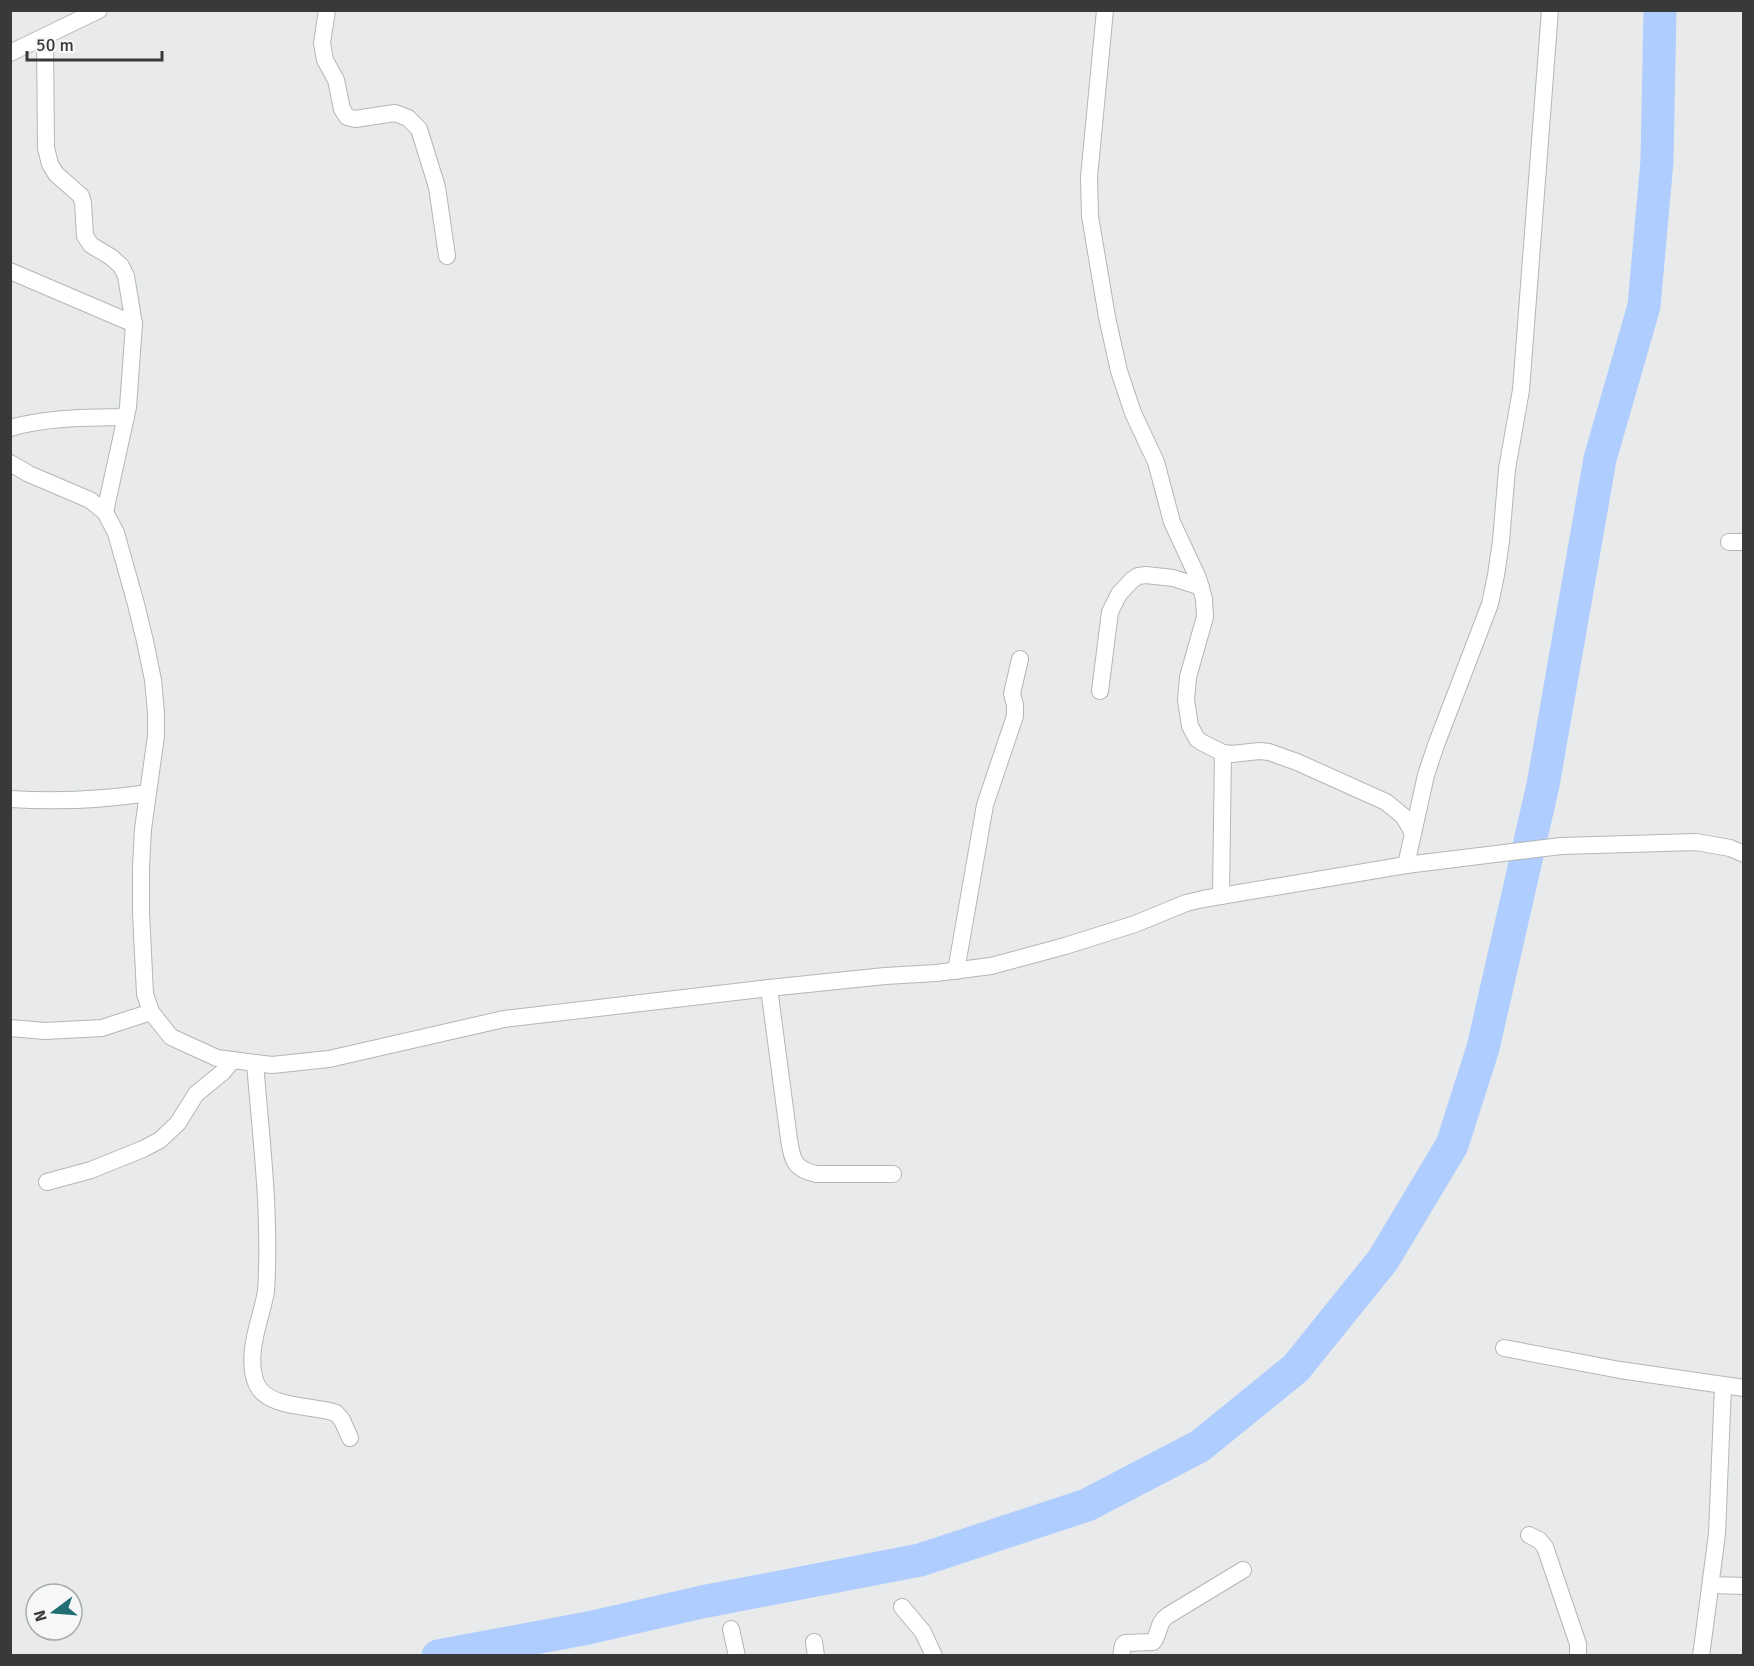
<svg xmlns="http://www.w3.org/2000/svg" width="1754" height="1666" font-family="Signika,sans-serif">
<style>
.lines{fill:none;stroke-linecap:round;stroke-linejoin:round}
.river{stroke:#afcdfe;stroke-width:33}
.minor-casing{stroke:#b4b6b7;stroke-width:18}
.minor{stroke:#fff;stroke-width:16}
</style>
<rect width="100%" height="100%" fill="#e8eaeb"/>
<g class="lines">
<!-- river -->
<path class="river" d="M438,1656L588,1628L702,1602L920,1560L1087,1505L1200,1446L1296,1368L1383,1260L1452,1145L1483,1048L1543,785L1600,459L1644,306L1657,161L1660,10"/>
<defs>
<g id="minor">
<path d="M327,10L322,43L325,60L336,80L342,109L347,117L355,119L395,113L408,118L419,129L437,187L447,256"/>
<path d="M1105,10L1089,177L1090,216L1107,317L1119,371L1133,413L1156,462L1172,522L1198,578L1204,599L1205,617L1188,677L1186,700L1190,726L1197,739L1203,743L1223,753L1232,754L1259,751L1269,752L1297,762L1386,802L1403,816L1413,833"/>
<path d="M45,37L46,148L50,164L56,174L81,196L83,203L85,236L91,245L111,257L121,266L126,276L134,324L128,407L105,512"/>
<path d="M10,53L99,10"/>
<path d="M10,271L134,324"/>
<path d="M10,428C48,417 87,418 126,417"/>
<path d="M10,463L29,474L90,500L105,512L116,533L136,604L145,641L153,680L156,713V736L143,829L141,867V913L145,994L151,1012L171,1037L217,1058L272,1065L329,1059L504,1019L769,988L885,976L936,973L991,966L1065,946L1135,924L1186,903L1203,899L1406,865L1561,846L1696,842L1730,848L1744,854"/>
<path d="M1729,542H1744"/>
<path d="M1100,691L1110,612L1119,594L1132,580L1138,576L1146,575L1173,578L1201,587"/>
<path d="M10,799C57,802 102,800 148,793"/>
<path d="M1406,865L1426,775L1436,745L1490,604L1496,575L1501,541L1507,469L1521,390L1550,10"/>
<path d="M1221,895L1223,753"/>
<path d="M956,971L985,805L1015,716V705L1012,694L1020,659"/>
<path d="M769,988L789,1139C792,1160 794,1169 816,1174H893"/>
<path d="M10,1028L45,1031L102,1028L151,1012"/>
<path d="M255,1063C261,1138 271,1215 266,1291C265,1298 263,1305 261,1313C255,1334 247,1364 257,1385C269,1409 314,1405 336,1413L342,1420L350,1438"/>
<path d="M47,1182L91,1170L143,1149L160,1140L178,1123L196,1094L223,1072L233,1060"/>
<path d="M1504,1348L1620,1370L1744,1388"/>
<path d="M1529,1535L1539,1540L1545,1547L1578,1644V1656"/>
<path d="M1711,1585L1744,1586"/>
<path d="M902,1607L923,1632L934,1656"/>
<path d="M731,1629L737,1656"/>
<path d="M814,1642L816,1656"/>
<path d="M1121,1656L1123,1645L1125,1643L1153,1642C1160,1634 1157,1623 1167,1616L1243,1570"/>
<path d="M1701,1656L1717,1534L1723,1386"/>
</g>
</defs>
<!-- minor casing -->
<use href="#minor" class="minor-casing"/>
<!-- minor -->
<use href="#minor" class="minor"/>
</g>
<!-- border -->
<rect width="1754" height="1666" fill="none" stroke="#383939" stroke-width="24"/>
<!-- north arrow -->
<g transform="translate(54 1612) rotate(254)"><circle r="28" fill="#f5f7f8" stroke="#a9abac" stroke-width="1.5"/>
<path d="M0-4.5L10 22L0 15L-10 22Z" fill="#216d71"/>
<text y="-9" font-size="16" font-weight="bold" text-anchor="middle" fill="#383939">N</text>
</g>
<!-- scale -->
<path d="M27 51v9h135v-9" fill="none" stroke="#383939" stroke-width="3"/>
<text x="36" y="51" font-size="18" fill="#383939" stroke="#f5f7f8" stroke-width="4.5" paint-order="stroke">50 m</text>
</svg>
